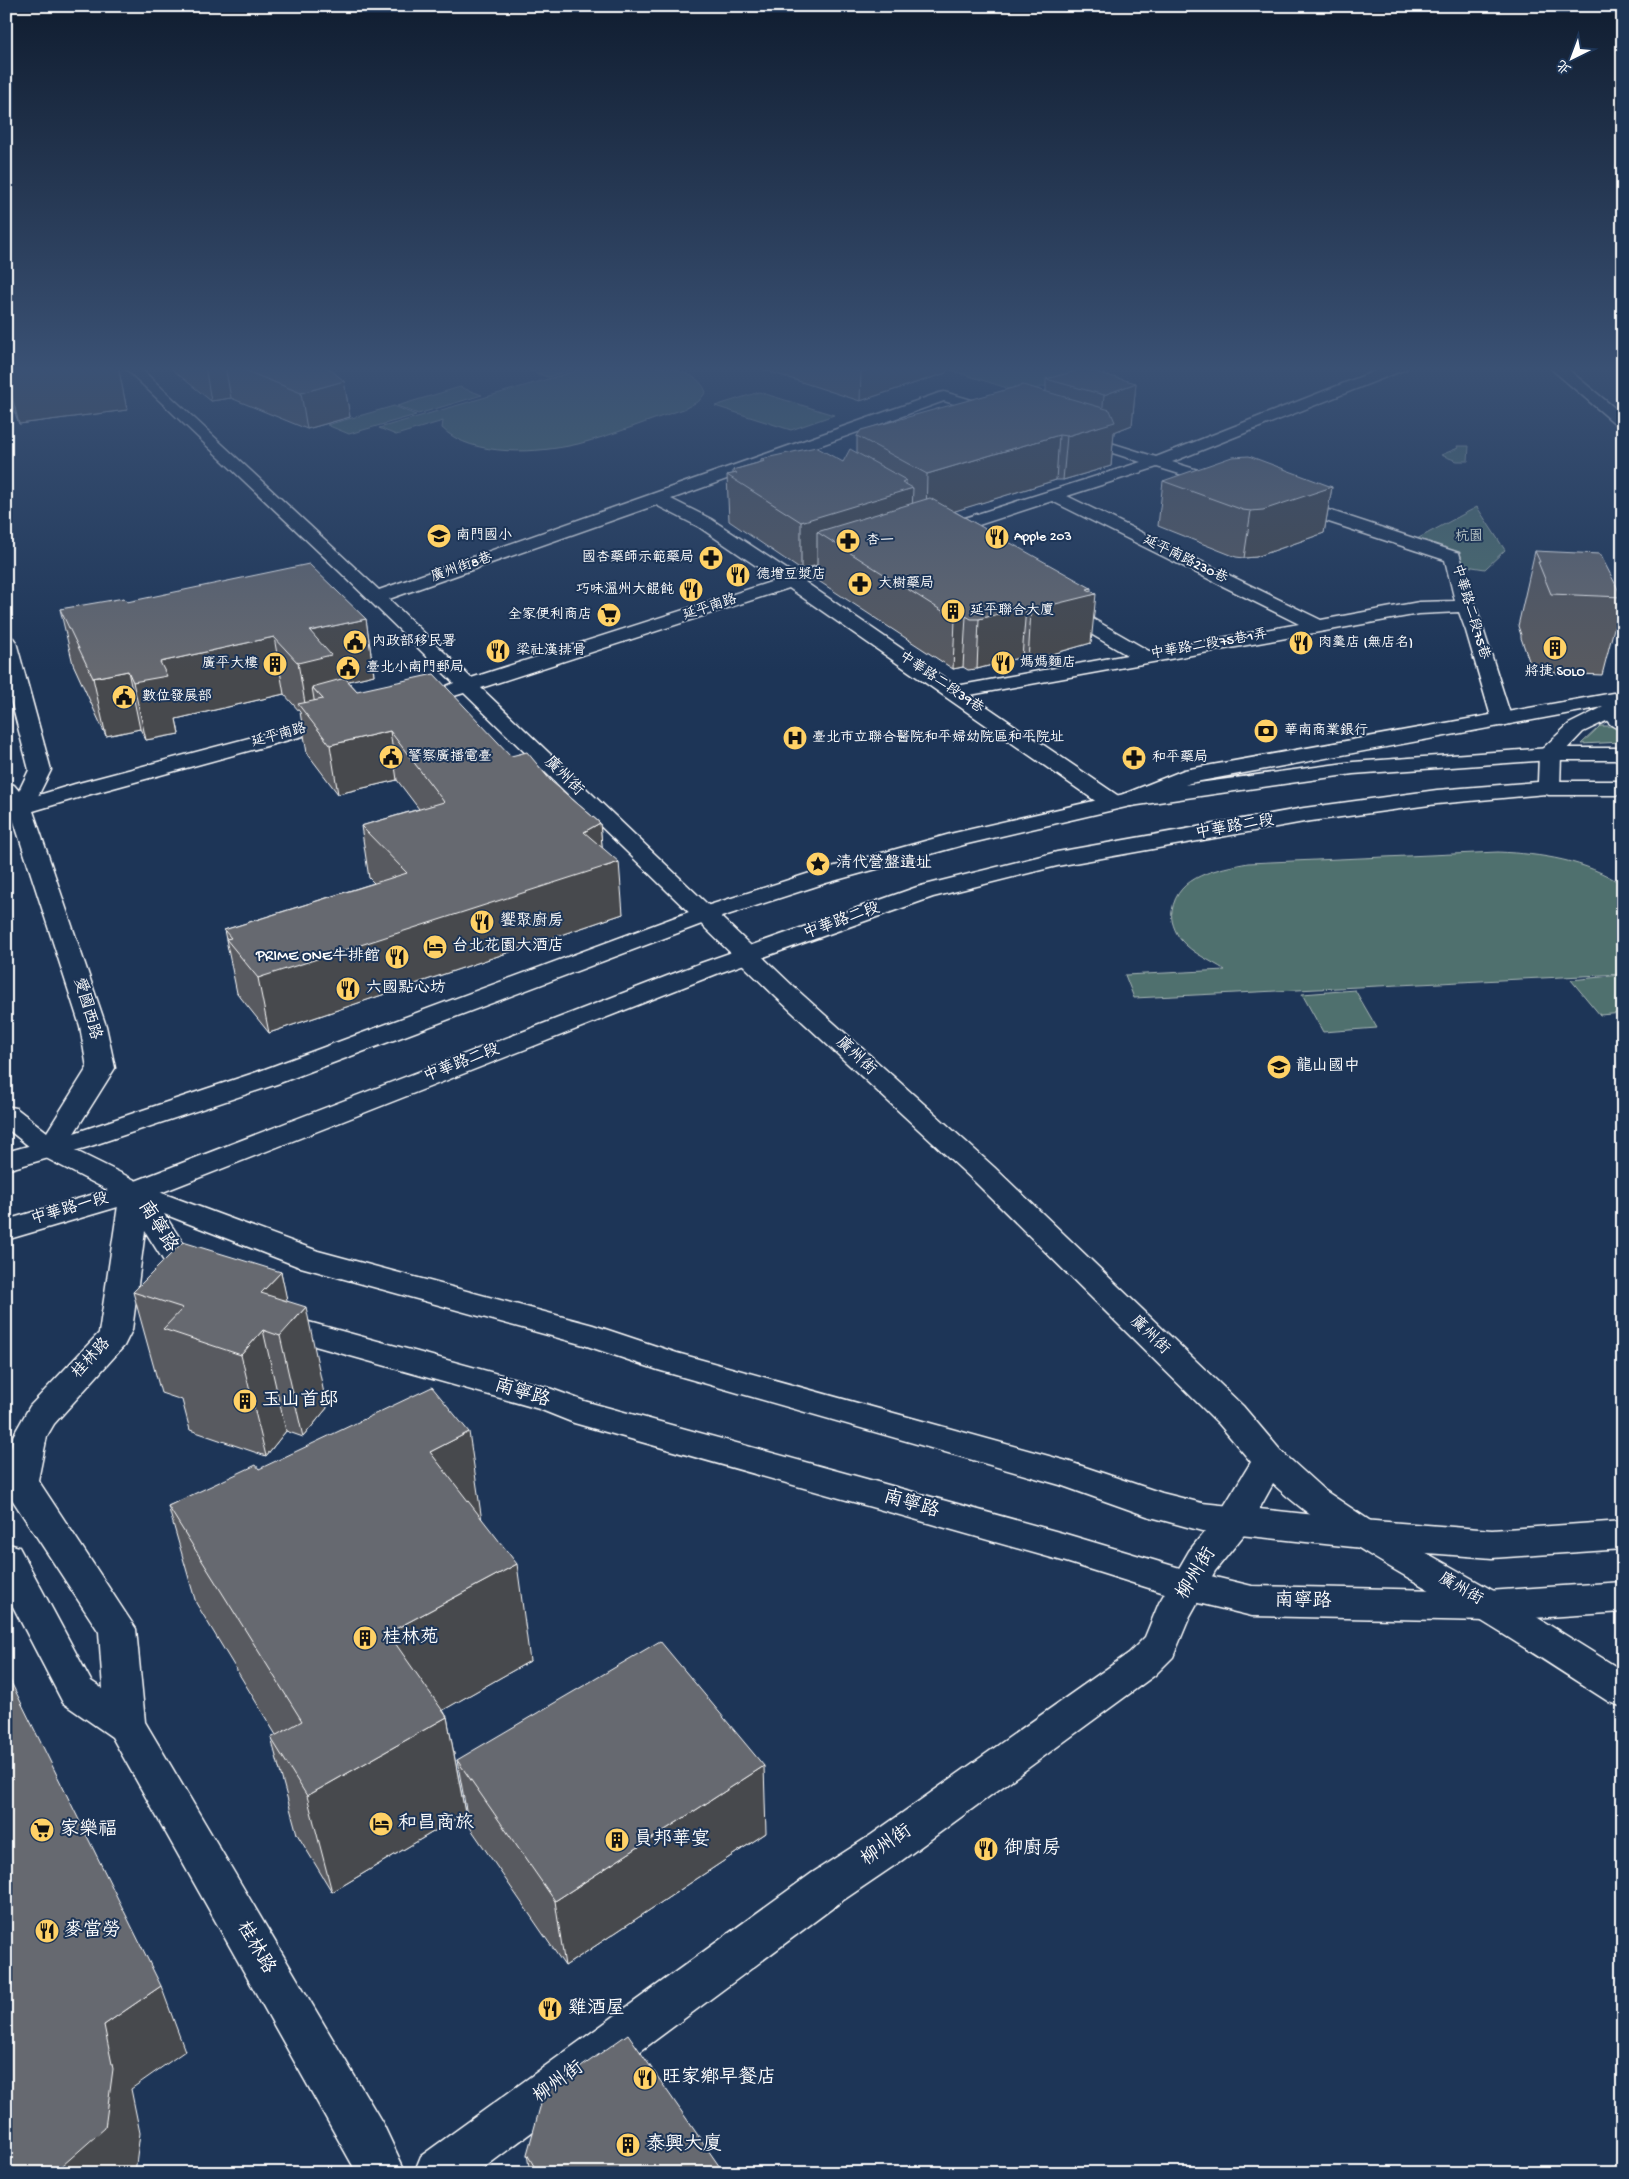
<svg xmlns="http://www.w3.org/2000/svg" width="1629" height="2179" font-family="'Gochi Hand','LXGW WenKai TC',sans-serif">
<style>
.green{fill:#506f6e;stroke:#a8b7b6}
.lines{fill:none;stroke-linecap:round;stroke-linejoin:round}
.minor-casing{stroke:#fff;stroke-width:3}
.tertiary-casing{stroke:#fff;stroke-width:3}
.secondary-casing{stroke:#fff;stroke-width:3}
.primary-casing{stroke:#fff;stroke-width:3}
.minor{fill:#1d3557;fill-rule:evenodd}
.tertiary{fill:#1d3557;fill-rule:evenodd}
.secondary{fill:#1d3557;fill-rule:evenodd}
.primary{fill:#1d3557;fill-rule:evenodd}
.wall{fill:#585a60;stroke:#fff}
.shaded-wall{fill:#474a4e;stroke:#fff}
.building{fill:#666970;stroke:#fff}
.labels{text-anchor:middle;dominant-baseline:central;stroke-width:4;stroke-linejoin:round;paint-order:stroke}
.far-poi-label{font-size:14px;fill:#fff;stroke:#1d3557;text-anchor:start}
.far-park-label{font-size:14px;fill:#b9c5c5;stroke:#1d3557}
.far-street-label{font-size:14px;fill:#fff;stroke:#1d3557}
.street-label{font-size:16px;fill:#fff;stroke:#1d3557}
.poi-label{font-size:16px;fill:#fff;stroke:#1d3557;text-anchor:start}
.near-street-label{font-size:19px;fill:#fff;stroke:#1d3557}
.near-poi-label{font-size:19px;fill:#fff;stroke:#1d3557;text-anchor:start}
</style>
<rect width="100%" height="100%" fill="#1d3557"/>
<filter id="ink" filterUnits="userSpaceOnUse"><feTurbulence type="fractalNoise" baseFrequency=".02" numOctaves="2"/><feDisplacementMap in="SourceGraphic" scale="10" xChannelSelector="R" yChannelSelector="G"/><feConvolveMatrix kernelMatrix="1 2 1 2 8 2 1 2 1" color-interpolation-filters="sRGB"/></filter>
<g filter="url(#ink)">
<!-- green -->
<g class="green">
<path d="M536,366H584L548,377L525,369Z"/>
<path d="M593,366C621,366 695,359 706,392L699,401L684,409C649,420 614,435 578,444C540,453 472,458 442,428L443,421L396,435L379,428Z"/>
<path d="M938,366H1112L1032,390L1010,389Z"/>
<path d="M460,387L482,395L418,414L397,406Z"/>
<path d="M759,392L834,415L791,430L715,406Z"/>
<path d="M394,406L416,415L349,434L327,425Z"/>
<path d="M1457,446H1469L1468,461H1457L1441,455L1458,448Z"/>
<path d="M1477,507L1505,550L1485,569L1460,565L1413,541Z"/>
<path d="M1600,726H1612L1623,732V742L1581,744Z"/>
<path d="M1498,852C1542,854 1585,860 1623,885V974L1134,998L1125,975L1225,970C1210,960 1193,954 1181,940C1175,932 1170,920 1172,911C1177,875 1218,869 1248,863Z"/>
<path d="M1620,975L1623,979V1013L1600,1015L1571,980Z"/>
<path d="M1355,990L1377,1028L1323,1032L1302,994Z"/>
</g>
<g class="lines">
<defs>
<g id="minor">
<path d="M123,366H138L379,590L939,393L944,392L1003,409L1006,412L1003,415L998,417L944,401L671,499L711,519L794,574L847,557L853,556L859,557L862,561L859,565L805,582L956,686L1127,655L1053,612L1051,608L1053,604L1060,602L1067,604L1149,651L1299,624L1052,501L942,537H930L927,533L930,529L1141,462L1072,440L1069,437L1072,434H1082L1156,457L1388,366H1408L1406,369L1172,462L1230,480L1232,483L1230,486H1218L1157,467L1067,496L1321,620L1419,602L1455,601L1445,560L1286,508L1284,504L1286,500H1298L1459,553L1512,720L1509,724L1502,726L1495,724L1492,720L1466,631L1459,612L1419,614L970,695L1120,797L1123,802L1120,807L1112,809L1104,807L789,588L481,688L795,988L994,1167L1243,1406L1281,1451L1324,1490L1375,1524L1501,1595L1623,1671V1707L1609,1702C1565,1674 1520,1644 1475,1617C1405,1574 1334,1540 1273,1484L1247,1531L1215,1571L1190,1616L1173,1657L1155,1675L901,1861L842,1901L477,2173H414L421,2156L812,1873L871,1835L1129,1653L1145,1637L1159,1603L1189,1551L1221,1511L1251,1462L1219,1424L974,1181L777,998L464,693L454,696L447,694L444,690L447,686L454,683L338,570ZM656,505L699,527L777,580L471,678L389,599Z"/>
<path d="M340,714L347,716L350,720L347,724L91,794L6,819V805L75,784Z"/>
</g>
<g id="tertiary">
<path d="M135,1183L318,1251L593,1325L677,1353L1067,1461L1162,1493L1202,1503L1362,1520L1492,1530L1623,1521V1549L1492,1558L1362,1548L1202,1531L1147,1516L1060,1485L658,1370L584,1345L297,1266L164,1214L209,1283L204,1290L193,1294L182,1290L145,1231L132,1330L124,1346L54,1424L47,1436L38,1480L136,1629L145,1722L383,2124L406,2173H357L112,1737L63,1703L6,1593V1543L19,1547L91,1681L103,1689L99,1632L6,1490V1446L11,1448L13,1436L30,1406L99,1333L120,1192L125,1185Z"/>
<path d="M276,1313L549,1388L584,1401L1066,1534L1190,1571L1252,1586L1488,1591L1623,1582V1612L1488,1621L1252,1616L1190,1601L1066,1562L574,1423L539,1409L265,1332L260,1324L265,1316Z"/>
</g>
<g id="secondary">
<path d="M1548,366H1564L1623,415V428L1618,426Z"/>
<path d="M6,636L13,638L16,642L51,770L32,808L106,1026L115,1068L66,1146L145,1185L150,1192L145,1199L135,1201L125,1199L40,1155L6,1128V1106L16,1108L47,1132L87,1068L80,1026L10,809L6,804V783L14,785L19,791L29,770L6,681Z"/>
<path d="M1611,704L1618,706L1623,713V730C1610,727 1606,721 1601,710L1604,706Z"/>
<path d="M1550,748H1623V760H1550L1353,774L1131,806L1123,804L1120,799L1123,794L1131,792L1353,762Z"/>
<path d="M1549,781H1623V795H1549L1541,793L1538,788L1541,783Z"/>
</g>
<path id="primary" d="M1613,693L1620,695L1623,698V713L1583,732L1561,755L1560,788L1557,793L1437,804L1304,822L1057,866L933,897L719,973L145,1199L6,1240V1220L125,1185L701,963L917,887L1057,852L1304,808L1437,790L1538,782L1539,754L1542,749L1569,724L1603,707L1190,783L1139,804L967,844L826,883L715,919L277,1084L88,1147L6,1170V1152L68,1135L257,1072L697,909L810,873L954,833L1124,794L1184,770Z"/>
</defs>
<!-- minor casing -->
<use href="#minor" class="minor-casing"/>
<!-- tertiary casing -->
<use href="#tertiary" class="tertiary-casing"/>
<!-- secondary casing -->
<use href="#secondary" class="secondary-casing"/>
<!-- primary casing -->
<use href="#primary" class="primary-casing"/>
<!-- minor -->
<use href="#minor" class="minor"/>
<!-- tertiary -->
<use href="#tertiary" class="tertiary"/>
<!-- secondary -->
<use href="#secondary" class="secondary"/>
<!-- primary -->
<use href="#primary" class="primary"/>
</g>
<!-- wall -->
<g class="wall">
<path d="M6,366H118L127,410L19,424L6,389Z"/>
<path d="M168,366H326L344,381L350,417L307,429L231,398L211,401Z"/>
<path d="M752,366H947L946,373L860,401Z"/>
<path d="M1046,379L1136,383L1132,425L1114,432L1111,466L1063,480H1056L954,511L1091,591V643L1028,661L1022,657L977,669L968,670L963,667L953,669L817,580V565L801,570L729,521L727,475L733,474V470L761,462V459L843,462L857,453V436L1046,391Z"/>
<path d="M1163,481L1332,487L1324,533L1256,557L1244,558L1236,557L1158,526Z"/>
<path d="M1535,551L1622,597L1602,675L1533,672L1521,638V635L1518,626Z"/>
<path d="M127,602L366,619L374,675L348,681L357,691L511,756L551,781L600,823L602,847L623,914L269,1033L237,993L224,930L374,883L369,878L361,826L419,809L397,780L338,794L307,753L300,712L284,694L176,719L179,734L146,740L140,729L106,736L73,664L60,609Z"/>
<path d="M281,1272L287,1302L327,1408L303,1437L286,1431L266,1456L190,1430L182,1400L161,1393L133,1292Z"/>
<path d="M259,1469L482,1519L530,1661L443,1710L447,1717L465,1813L332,1892L297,1834L271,1738L276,1735L196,1603L168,1506Z"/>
<path d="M457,1760L766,1833L565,1966L469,1826Z"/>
<path d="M527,2154L724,2173H530Z"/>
</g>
<!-- shaded-wall -->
<g class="shaded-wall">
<path d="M6,366H118L127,410L19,424L6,372Z"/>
<path d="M205,366H225L231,398L211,401Z"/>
<path d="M881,366H947L946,373L860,401L861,372Z"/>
<path d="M344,381L350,417L307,429L301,393Z"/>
<path d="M1136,383L1132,425L1114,432L1111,466L1063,480L1067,436L1101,426L1104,395Z"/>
<path d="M1059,435L1056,480L926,520L927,474Z"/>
<path d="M906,480V490L913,488L911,534L817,532V565L801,570V522Z"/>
<path d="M1332,487L1324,533L1256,557L1244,558L1251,511Z"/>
<path d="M1091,588V595L1096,594L1091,643L1028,661L1031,610Z"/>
<path d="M1026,607L1022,657L977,669L979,619Z"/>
<path d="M966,616L963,667L953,669L955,619Z"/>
<path d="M366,619L374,675L336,684L323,699L312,687L317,718L307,715L298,663L310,631Z"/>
<path d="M274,637L284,694L176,719L179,734L146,740L133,682L160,662Z"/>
<path d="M128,671L140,729L106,736L93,678Z"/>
<path d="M390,731L397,780L338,794L330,745Z"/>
<path d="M600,823L604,867L619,862L623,914L269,1033L258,978L584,832Z"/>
<path d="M281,1272L292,1323L306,1307L327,1408L303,1437L280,1336L261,1293Z"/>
<path d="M263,1330L286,1431L266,1456L241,1355Z"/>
<path d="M469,1432L483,1528L430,1452Z"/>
<path d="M517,1564L530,1661L408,1730L388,1633Z"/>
<path d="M447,1717L465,1813L332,1892L307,1796Z"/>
<path d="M764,1766L766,1833L565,1966L555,1901Z"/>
<path d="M161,1986L185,2051L131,2089L140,2133L135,2173H54L104,2025Z"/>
</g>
<!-- building -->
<g class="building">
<path d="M234,366H326L344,381L301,393Z"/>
<path d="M840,366H881L861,372Z"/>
<path d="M1084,369L1136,383L1104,395L1046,379Z"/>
<path d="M1023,385L1110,410L1115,422L1067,436L1059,435L927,474L857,436L861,430Z"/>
<path d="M816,447L843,462L850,449L906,480L902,482L913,488L801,522L727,475L737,473L733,470L765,461L761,459Z"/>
<path d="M1249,456L1332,487L1263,510L1251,511L1243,510L1163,481L1232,457Z"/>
<path d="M930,498L1091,588L1087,589L1096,594L1031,610L1026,607L979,619H971L966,616L955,619L817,532Z"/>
<path d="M1535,551L1600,554L1622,597L1551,594L1538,562H1540Z"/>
<path d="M309,564L366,619L310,631L331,655L298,663L274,637L160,662L167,676L133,682L128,671L93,678L60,609L124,598L127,602Z"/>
<path d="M434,674L511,756L527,752L551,781L600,823L584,832L619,862L258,978L226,939L231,938L224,930L407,873L361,826L444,802L390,731L330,745L298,704L323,699L312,687L345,678L357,691Z"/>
<path d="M183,1242L281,1272L261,1293L306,1307L280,1336L263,1330L241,1355L163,1329L183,1308L133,1292Z"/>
<path d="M432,1387L469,1432L430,1452L517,1564L388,1633L447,1717L307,1796L271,1738L302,1721L168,1506L256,1465L259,1469Z"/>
<path d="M660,1641L764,1766L555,1901L457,1760Z"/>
<path d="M6,1672L161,1986L104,2025L113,2069L105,2128L54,2173H6Z"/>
<path d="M628,2034L724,2173H538L527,2154L544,2093Z"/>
</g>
</g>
<!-- sky -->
<linearGradient id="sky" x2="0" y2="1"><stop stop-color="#101d30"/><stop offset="0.55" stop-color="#3a5174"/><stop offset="1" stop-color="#3a5174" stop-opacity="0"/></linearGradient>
<rect width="1629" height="671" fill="url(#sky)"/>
<!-- icons -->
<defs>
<symbol id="school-disc" viewBox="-11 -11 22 22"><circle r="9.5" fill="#ffd166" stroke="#1d3557"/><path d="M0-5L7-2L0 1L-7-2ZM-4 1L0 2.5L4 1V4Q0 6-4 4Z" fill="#111"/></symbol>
<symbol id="restaurant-disc" viewBox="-11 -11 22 22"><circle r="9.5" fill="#ffd166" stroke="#1d3557"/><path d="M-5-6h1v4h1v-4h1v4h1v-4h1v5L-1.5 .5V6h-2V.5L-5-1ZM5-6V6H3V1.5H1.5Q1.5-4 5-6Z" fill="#111"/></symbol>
<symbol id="pharmacy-disc" viewBox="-11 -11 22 22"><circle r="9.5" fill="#ffd166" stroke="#1d3557"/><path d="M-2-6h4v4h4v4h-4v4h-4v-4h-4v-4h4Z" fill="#111"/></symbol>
<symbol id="building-disc" viewBox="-11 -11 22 22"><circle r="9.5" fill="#ffd166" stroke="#1d3557"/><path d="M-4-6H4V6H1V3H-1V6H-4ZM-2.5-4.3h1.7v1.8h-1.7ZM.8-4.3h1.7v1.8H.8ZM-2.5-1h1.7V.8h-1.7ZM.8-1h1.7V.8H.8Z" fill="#111"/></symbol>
<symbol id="supermarket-disc" viewBox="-11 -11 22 22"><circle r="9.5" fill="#ffd166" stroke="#1d3557"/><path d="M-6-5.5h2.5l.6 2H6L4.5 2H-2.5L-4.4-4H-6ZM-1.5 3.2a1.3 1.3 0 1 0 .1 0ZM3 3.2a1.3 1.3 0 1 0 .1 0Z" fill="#111"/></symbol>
<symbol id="civic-disc" viewBox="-11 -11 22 22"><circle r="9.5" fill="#ffd166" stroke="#1d3557"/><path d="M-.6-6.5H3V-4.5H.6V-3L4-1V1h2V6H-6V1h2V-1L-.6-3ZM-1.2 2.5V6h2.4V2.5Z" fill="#111"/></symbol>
<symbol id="bank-disc" viewBox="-11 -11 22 22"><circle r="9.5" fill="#ffd166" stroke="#1d3557"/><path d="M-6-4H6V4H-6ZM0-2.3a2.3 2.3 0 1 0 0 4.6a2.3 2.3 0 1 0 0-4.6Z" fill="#111"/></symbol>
<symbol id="hospital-disc" viewBox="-11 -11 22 22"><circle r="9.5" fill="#ffd166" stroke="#1d3557"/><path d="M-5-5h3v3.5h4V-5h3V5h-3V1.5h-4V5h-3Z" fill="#111"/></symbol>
<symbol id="sight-disc" viewBox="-11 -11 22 22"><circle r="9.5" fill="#ffd166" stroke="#1d3557"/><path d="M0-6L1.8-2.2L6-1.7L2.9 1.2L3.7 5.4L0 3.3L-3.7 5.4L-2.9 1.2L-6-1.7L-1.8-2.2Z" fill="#111"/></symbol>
<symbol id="hotel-disc" viewBox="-11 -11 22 22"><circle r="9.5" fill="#ffd166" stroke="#1d3557"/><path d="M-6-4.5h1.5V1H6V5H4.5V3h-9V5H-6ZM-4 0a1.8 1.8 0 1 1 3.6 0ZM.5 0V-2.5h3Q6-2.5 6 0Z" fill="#111"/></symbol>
</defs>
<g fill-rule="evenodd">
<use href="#school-disc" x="425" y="522" width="28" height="28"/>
<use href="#restaurant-disc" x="983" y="523" width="28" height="28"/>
<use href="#pharmacy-disc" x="834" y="527" width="28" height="28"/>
<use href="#pharmacy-disc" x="697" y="544" width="28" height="28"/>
<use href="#restaurant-disc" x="724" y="561" width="28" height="28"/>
<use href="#pharmacy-disc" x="846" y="570" width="28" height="28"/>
<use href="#restaurant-disc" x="677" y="576" width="28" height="28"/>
<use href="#building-disc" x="939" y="597" width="28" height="28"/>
<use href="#supermarket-disc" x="595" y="601" width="28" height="28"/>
<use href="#civic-disc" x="341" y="628" width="28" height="28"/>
<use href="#restaurant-disc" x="1287" y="629" width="28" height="28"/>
<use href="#building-disc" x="1541" y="634" width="28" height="28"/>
<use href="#restaurant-disc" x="484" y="637" width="28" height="28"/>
<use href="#restaurant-disc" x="989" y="649" width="28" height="28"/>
<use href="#building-disc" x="261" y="650" width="28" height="28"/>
<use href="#civic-disc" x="334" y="654" width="28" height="28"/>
<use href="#civic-disc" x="110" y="683" width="28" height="28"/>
<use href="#bank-disc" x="1252" y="717" width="28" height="28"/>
<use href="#hospital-disc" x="781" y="724" width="28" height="28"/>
<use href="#civic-disc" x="377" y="743" width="28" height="28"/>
<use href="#pharmacy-disc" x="1120" y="744" width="28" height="28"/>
<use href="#sight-disc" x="804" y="850" width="28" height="28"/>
<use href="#restaurant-disc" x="468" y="908" width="28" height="28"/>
<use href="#hotel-disc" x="421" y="933" width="28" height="28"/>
<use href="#restaurant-disc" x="383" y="943" width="28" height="28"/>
<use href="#restaurant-disc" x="334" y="975" width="28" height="28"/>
<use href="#school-disc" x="1265" y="1053" width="28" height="28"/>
<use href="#building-disc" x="231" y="1387" width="28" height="28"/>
<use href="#building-disc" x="351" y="1624" width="28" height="28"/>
<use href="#hotel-disc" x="367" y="1810" width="28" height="28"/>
<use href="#supermarket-disc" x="28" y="1816" width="28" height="28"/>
<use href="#building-disc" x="603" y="1826" width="28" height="28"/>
<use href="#restaurant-disc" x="972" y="1835" width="28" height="28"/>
<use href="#restaurant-disc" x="33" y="1917" width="28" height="28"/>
<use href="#restaurant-disc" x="536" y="1995" width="28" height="28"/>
<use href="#restaurant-disc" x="631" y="2064" width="28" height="28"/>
<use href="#building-disc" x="614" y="2131" width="28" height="28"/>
</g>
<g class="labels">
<!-- far-poi labels -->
<g class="far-poi-label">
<text x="456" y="536">南門國小</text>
<text x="1014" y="537">Apple 203</text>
<text x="866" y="541">杏一</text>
<text x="694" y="558" text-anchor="end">國杏藥師示範藥局</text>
<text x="756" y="575">德增豆漿店</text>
<text x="878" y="584">大樹藥局</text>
<text x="674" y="590" text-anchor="end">巧味溫州大餛飩</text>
<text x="970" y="611">延平聯合大廈</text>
<text x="592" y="615" text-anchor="end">全家便利商店</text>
<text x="372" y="642">內政部移民署</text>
<text x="1318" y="643">肉羹店 (無店名)</text>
<text x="516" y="651">梁社漢排骨</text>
<text x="1020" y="663">媽媽麵店</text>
<text x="258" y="664" text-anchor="end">廣平大樓</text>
<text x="366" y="668">臺北小南門郵局</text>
<text x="1555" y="672" text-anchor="middle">將捷 SOLO</text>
<text x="142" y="697">數位發展部</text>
<text x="1284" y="731">華南商業銀行</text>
<text x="812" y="738">臺北市立聯合醫院和平婦幼院區和平院址</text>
<text x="408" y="757">警察廣播電臺</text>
<text x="1152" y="758">和平藥局</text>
</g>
<!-- far-park labels -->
<g class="far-park-label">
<text x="1469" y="537">杭園</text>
</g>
<!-- far-street labels -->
<g class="far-street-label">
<text transform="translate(1185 560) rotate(26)">延平南路230巷</text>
<text transform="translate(462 568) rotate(-19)">廣州街8巷</text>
<text transform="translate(710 608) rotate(-18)">延平南路</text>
<text transform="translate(1470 612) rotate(73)">中華路二段75巷</text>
<text transform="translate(1209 645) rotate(-10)">中華路二段75巷1弄</text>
<text transform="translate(941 683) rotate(34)">中華路二段39巷</text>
<text transform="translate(279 736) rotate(-15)">延平南路</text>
</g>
<!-- street labels -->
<g class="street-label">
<text transform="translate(563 777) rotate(45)">廣州街</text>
<text transform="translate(1235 828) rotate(-10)">中華路二段</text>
<text transform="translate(842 922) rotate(-20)">中華路二段</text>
<text transform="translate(86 1009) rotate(74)">愛國西路</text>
<text transform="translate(855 1057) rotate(43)">廣州街</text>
<text transform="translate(462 1064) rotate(-21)">中華路二段</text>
<text transform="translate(70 1210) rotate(-16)">中華路一段</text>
<text transform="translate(1149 1336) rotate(44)">廣州街</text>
<text transform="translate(92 1359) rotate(-47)">桂林路</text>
<text transform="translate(1460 1590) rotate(30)">廣州街</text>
</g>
<!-- poi labels -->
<g class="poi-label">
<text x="836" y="864">清代營盤遺址</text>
<text x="500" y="922">饗聚廚房</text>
<text x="452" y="947">台北花園大酒店</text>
<text x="380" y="957" text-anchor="end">PRIME ONE牛排館</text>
<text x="366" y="989">六國點心坊</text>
<text x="1296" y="1067">龍山國中</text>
</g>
<!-- near-street labels -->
<g class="near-street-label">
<text transform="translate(157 1227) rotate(58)">南寧路</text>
<text transform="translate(522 1394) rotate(17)">南寧路</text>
<text transform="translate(911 1505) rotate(16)">南寧路</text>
<text transform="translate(1197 1574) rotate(-58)">柳州街</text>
<text transform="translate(1303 1602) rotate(1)">南寧路</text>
<text transform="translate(887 1846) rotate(-35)">柳州街</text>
<text transform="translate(255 1948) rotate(60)">桂林路</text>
<text transform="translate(559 2083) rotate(-36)">柳州街</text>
</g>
<!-- near-poi labels -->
<g class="near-poi-label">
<text x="262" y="1401">玉山首邸</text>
<text x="382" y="1638">桂林苑</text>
<text x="398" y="1824">和昌商旅</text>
<text x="60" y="1830">家樂福</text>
<text x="634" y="1840">員邦華宴</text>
<text x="1004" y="1849">御廚房</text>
<text x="64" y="1931">麥當勞</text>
<text x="568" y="2009">雞酒屋</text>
<text x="662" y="2078">旺家鄉早餐店</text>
<text x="646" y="2145">泰興大廈</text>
</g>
</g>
<!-- margin -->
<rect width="1629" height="2179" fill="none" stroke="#1d3557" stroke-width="25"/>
<rect x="12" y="12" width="1604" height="2154" fill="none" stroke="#fff" stroke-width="2" filter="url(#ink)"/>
<!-- north arrow -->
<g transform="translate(1572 58) rotate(222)" stroke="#1d3557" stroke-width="4" paint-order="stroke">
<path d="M0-4L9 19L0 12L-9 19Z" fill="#ffffff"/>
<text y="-8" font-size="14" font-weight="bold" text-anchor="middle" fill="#ffffff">北</text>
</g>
</svg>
